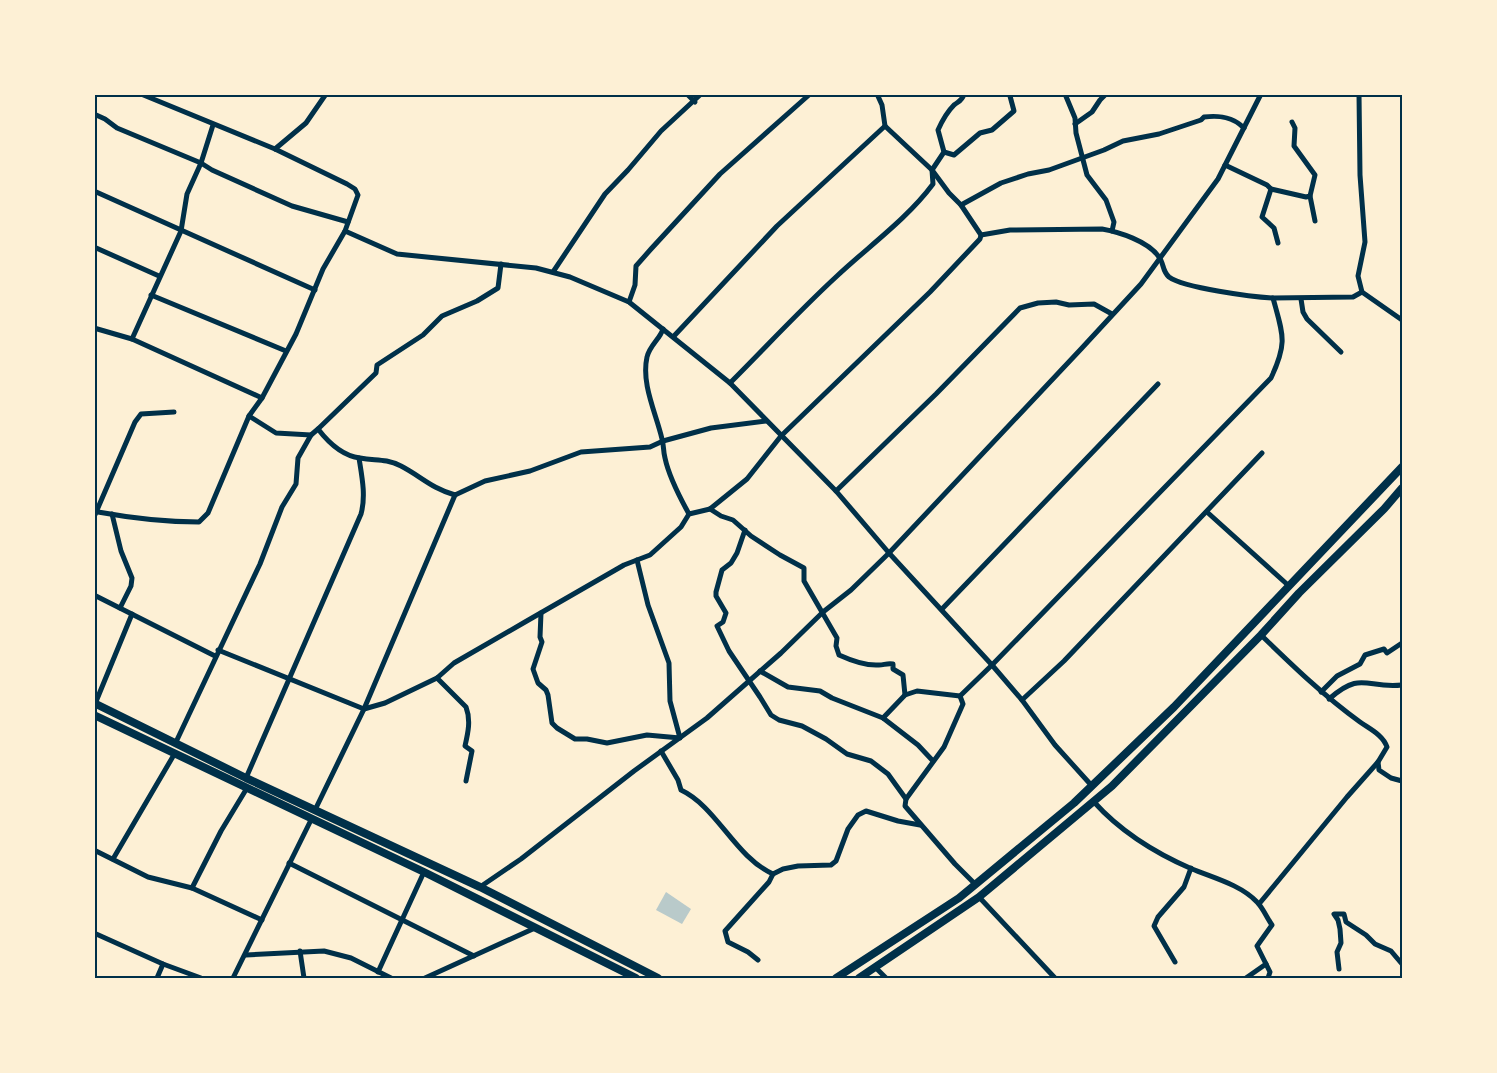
<svg xmlns="http://www.w3.org/2000/svg" width="1497" height="1073" font-family="Inter,sans-serif">
<style>
.green{fill:#b9caca}
.lines{fill:none;stroke-linecap:round;stroke-linejoin:round}
.minor{stroke:#003049;stroke-width:5}
.secondary{stroke:#003049;stroke-width:8}
.trunk{stroke:#003049;stroke-width:8}
.neatline{fill:none;stroke:#003049;stroke-width:2}
</style>
<rect width="100%" height="100%" fill="#fdf0d5"/>
<!-- green -->
<path class="green" d="M666,892L691,909L682,924L656,910Z"/>
<g class="lines">
<!-- minor -->
<g class="minor">
<path d="M687,94L695,102"/>
<path d="M1065,94L1075,118L1076,133L1087,175L1106,200L1114,222L1112,231"/>
<path d="M1359,94L1360,175L1365,242L1358,276L1362,292L1402,320"/>
<path d="M94,114L105,119L117,128L201,163L212,170L292,206L348,222"/>
<path d="M1075,124L1092,112L1100,100L1106,94"/>
<path d="M275,149L306,123L326,94"/>
<path d="M944,152L954,155L980,133L992,130L1014,111L1010,96L1012,94"/>
<path d="M1225,165L1267,185L1271,189L1262,217L1274,228L1278,243"/>
<path d="M1271,189L1306,197L1310,196L1315,175L1294,146L1295,128L1292,122"/>
<path d="M94,191L315,290"/>
<path d="M1310,196L1315,221"/>
<path d="M961,205L1001,183L1028,174L1049,170L1104,150L1123,141L1159,134L1201,120L1204,117C1220,115 1233,117 1244,128"/>
<path d="M345,231L397,254L536,268L570,277L629,302L730,383L836,491L889,553L992,665L1022,700L1055,745L1092,786"/>
<path d="M981,235L1010,230L1102,229C1119,232 1148,241 1159,257C1164,263 1162,271 1169,277C1184,288 1253,297 1273,298"/>
<path d="M94,247L159,276"/>
<path d="M553,272L605,194L628,170L661,131L701,94"/>
<path d="M151,295L286,351"/>
<path d="M1301,299L1303,312L1307,319L1341,352"/>
<path d="M629,302L635,285L636,266L651,249L720,174L810,94"/>
<path d="M94,328L132,339L262,398"/>
<path d="M663,329C660,339 650,345 647,357C641,384 656,413 662,439C664,445 663,451 665,458C669,477 679,496 689,514"/>
<path d="M674,336L777,226L885,126"/>
<path d="M132,339L181,231L187,194L201,163L213,125"/>
<path d="M730,383C766,347 800,310 837,276C869,246 907,219 933,184L932,170L944,152L938,130C942,121 947,112 954,105C959,101 962,101 964,94"/>
<path d="M249,416L276,433L311,435L318,429C328,442 343,456 360,458C377,461 384,458 401,466C422,477 431,488 455,495L485,481L530,471L581,452L650,447L663,441L711,428L766,421"/>
<path d="M318,429L376,373L377,365L423,335L442,316L477,301L498,288L501,264"/>
<path d="M836,491L936,394L1020,308L1038,303L1056,302L1069,305L1094,304L1112,314"/>
<path d="M710,509L721,516L733,520L751,536L780,555L804,568V581L837,638L836,646L839,655C850,660 866,666 879,665C884,665 887,663 893,664V669L903,675L905,695"/>
<path d="M98,512C131,518 164,522 199,522L208,513L249,416L262,398L296,334L323,269L345,231L358,195L355,189L347,184L275,149L141,94"/>
<path d="M1207,512L1289,586"/>
<path d="M112,514L121,551L132,578L131,586L120,608"/>
<path d="M94,517L135,422L141,414L174,412"/>
<path d="M745,530L737,553L731,563L722,570L716,592V596L726,613L723,622L717,626L729,651L760,697L771,715L779,720L802,726L826,739L847,754L871,761L888,774L906,799"/>
<path d="M94,595L215,656"/>
<path d="M942,609L1158,384"/>
<path d="M541,613L540,637L542,642L533,669L538,683L546,690L548,695L552,723L557,728L575,739H587L607,743L647,735L680,738L670,701L669,663L648,605L637,560"/>
<path d="M1261,635C1293,666 1324,696 1360,722C1370,729 1383,735 1387,747L1378,762L1379,770L1391,778L1402,781"/>
<path d="M218,650L364,709L385,703L437,678L454,663L525,622L624,565L650,555L681,527L689,514L710,509L747,479L781,436L930,292L980,239L981,235L961,205L949,193L932,170L885,126L882,105L877,94"/>
<path d="M760,671L788,687L820,691L832,698L883,718L918,745L933,761"/>
<path d="M437,678L466,707C471,720 468,733 465,746L472,751L466,781"/>
<path d="M1321,692L1337,676L1360,664L1365,655L1384,649L1387,653L1402,643"/>
<path d="M1329,699C1362,670 1366,689 1402,685"/>
<path d="M1022,700L1064,661L1262,453"/>
<path d="M95,704L132,614"/>
<path d="M883,718L905,695L917,691L960,696"/>
<path d="M176,742L260,564L282,507L296,484L298,458L311,435"/>
<path d="M661,751L678,780L681,790C717,807 735,857 773,874L783,869L798,866L831,865L836,861L848,829L858,815L866,811L898,821L920,825"/>
<path d="M246,778L361,514C366,496 362,477 359,458"/>
<path d="M1094,802C1121,832 1155,853 1192,869C1214,878 1241,885 1257,902C1263,908 1267,918 1272,925L1257,946L1270,972L1268,978"/>
<path d="M315,810L364,709L455,495"/>
<path d="M94,850L148,877L192,888L262,920"/>
<path d="M113,859L175,753"/>
<path d="M289,863L474,956"/>
<path d="M975,884L955,864L905,806L906,799L944,747L963,704L960,696L992,665L1271,378C1288,342 1283,335 1273,298L1353,297L1362,292"/>
<path d="M480,887L521,859L634,771L707,718L781,653L823,612L851,590L889,553L1081,349L1141,284L1218,179L1261,94"/>
<path d="M192,888L221,831L247,788"/>
<path d="M979,897L1055,978"/>
<path d="M1259,904L1347,797L1378,762"/>
<path d="M94,933L163,964L201,978"/>
<path d="M300,951L304,978"/>
<path d="M246,955L324,951L351,958L391,978"/>
<path d="M758,960L748,952L728,942L725,931L769,882L773,874"/>
<path d="M1175,962L1154,926L1158,917L1184,887L1191,868"/>
<path d="M875,967L886,978"/>
<path d="M1339,969L1337,952L1341,943L1340,929L1338,920L1334,914H1344L1346,922L1366,935L1375,944L1391,951L1402,964"/>
<path d="M378,972L424,872"/>
<path d="M157,978L163,964"/>
<path d="M233,978L311,820"/>
<path d="M425,978L535,928"/>
<path d="M1246,978L1266,964"/>
</g>
<!-- secondary -->
<g class="secondary">
<path d="M94,703L246,778L480,887L658,978"/>
<path d="M94,715L424,872L636,978"/>
</g>
<!-- trunk -->
<g class="trunk">
<path d="M836,978L959,898L1074,803L1174,707L1402,467"/>
<path d="M859,978L979,897L1112,786L1261,635L1299,593L1384,509L1402,488"/>
</g>
</g>
<!-- border -->
<rect width="1497" height="1073" fill="none" stroke="#fdf0d5" stroke-width="192"/>
<rect x="96" y="96" width="1305" height="881" class="neatline"/>
</svg>
